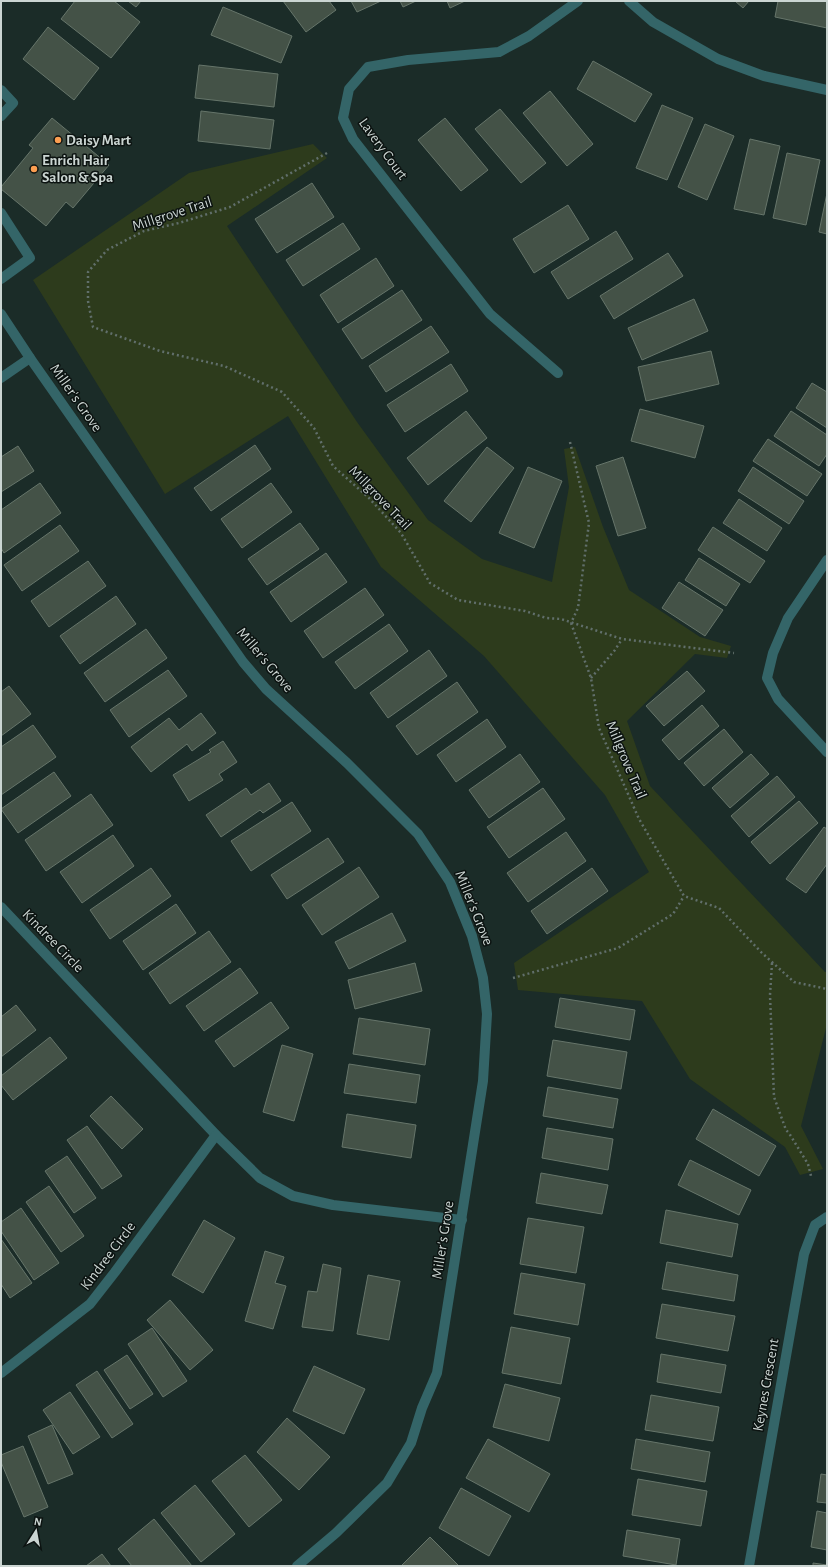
<svg xmlns="http://www.w3.org/2000/svg" width="828" height="1567" font-family="'Alegreya Sans',sans-serif">
<style>
.green{fill:#2d3b1c}
.building{fill:#445247;stroke:#66756a}
.lines{fill:none;stroke-linecap:round;stroke-linejoin:round}
.path{stroke:#616f6b;stroke-width:2.5;stroke-dasharray:2 3;stroke-linecap:butt}
.service{stroke:#346568;stroke-width:10}
.minor{stroke:#346568;stroke-width:10}
.tertiary{stroke:#346568;stroke-width:10}
.poi-dot{fill:#fb9e51;stroke:#0c1311;stroke-width:1.5}
.labels{text-anchor:middle;dominant-baseline:central;stroke-width:3;stroke-linejoin:round;paint-order:stroke}
.poi-label{font-size:15px;font-weight:bold;fill:#cbd5d2;stroke:#0c1311;text-anchor:start}
.street-label{font-size:15px;fill:#cbd5d2;stroke:#0c1311}
</style>
<rect width="100%" height="100%" fill="#1b2c28"/>
<!-- green -->
<path class="green" d="M313,144L327,158L227,226L357,422L428,520L482,559L552,582L569,487L564,449L575,447L603,527L629,590L700,637L731,646L727,658L695,654L627,721L650,786L825,972H827V1024L801,1126L823,1169L800,1175L785,1147L690,1079L642,1001L518,990L514,963L649,872L605,795L484,656L381,567L288,416L165,494L33,280L189,173Z"/>
<!-- building -->
<g class="building">
<path d="M75,1H114L140,22L111,58L61,19Z"/>
<path d="M128,1H141L136,7Z"/>
<path d="M283,1H329L336,10L306,32Z"/>
<path d="M351,1H381L357,12Z"/>
<path d="M400,1H416L403,7Z"/>
<path d="M447,1H465L450,8Z"/>
<path d="M735,1H749L743,8Z"/>
<path d="M778,1H827V28L775,17Z"/>
<path d="M223,7L292,36L281,63L211,35Z"/>
<path d="M48,27L99,68L74,100L23,59Z"/>
<path d="M593,61L652,94L635,122L577,89Z"/>
<path d="M199,65L278,74L274,107L195,98Z"/>
<path d="M550,91L593,144L567,166L523,113Z"/>
<path d="M662,105L693,118L667,180L636,168Z"/>
<path d="M500,109L546,163L521,183L475,129Z"/>
<path d="M201,111L274,120L270,149L198,141Z"/>
<path d="M52,118L109,165L73,208L66,202L46,226L1,189V187L33,148L29,145Z"/>
<path d="M445,118L488,170L461,191L418,140Z"/>
<path d="M705,124L734,136L707,200L678,187Z"/>
<path d="M750,139L780,146L764,215L734,209Z"/>
<path d="M787,153L820,160L806,225L773,218Z"/>
<path d="M312,183L334,217L277,253L255,219Z"/>
<path d="M827,193V234L819,232Z"/>
<path d="M568,205L589,239L534,273L513,239Z"/>
<path d="M343,223L360,249L303,286L286,260Z"/>
<path d="M616,231L633,259L568,299L551,272Z"/>
<path d="M668,253L683,276L614,319L600,296Z"/>
<path d="M376,258L394,286L338,323L320,295Z"/>
<path d="M402,290L422,320L362,359L342,329Z"/>
<path d="M694,299L708,331L642,360L628,328Z"/>
<path d="M431,326L449,352L386,392L369,366Z"/>
<path d="M711,351L719,384L646,401L638,367Z"/>
<path d="M451,364L468,391L405,432L387,405Z"/>
<path d="M812,383L827,392V428L796,408Z"/>
<path d="M640,409L704,426L695,458L631,441Z"/>
<path d="M466,411L487,438L428,485L407,458Z"/>
<path d="M791,411L827,435V454L819,466L774,436Z"/>
<path d="M768,439L822,474L807,496L753,461Z"/>
<path d="M255,445L271,469L211,511L194,488Z"/>
<path d="M18,446L34,471L1,492V457Z"/>
<path d="M487,447L514,468L471,522L444,501Z"/>
<path d="M623,457L646,528L618,536L596,466Z"/>
<path d="M528,467L562,481L534,548L499,533Z"/>
<path d="M753,467L804,501L789,524L738,491Z"/>
<path d="M40,483L61,513L4,553L1,548V510Z"/>
<path d="M271,483L292,512L242,548L221,519Z"/>
<path d="M739,499L782,528L767,551L723,523Z"/>
<path d="M300,523L319,549L267,585L248,559Z"/>
<path d="M60,525L79,551L22,591L4,565Z"/>
<path d="M713,527L765,561L750,583L698,550Z"/>
<path d="M326,553L347,582L291,622L270,592Z"/>
<path d="M699,558L740,584L726,606L685,580Z"/>
<path d="M88,561L106,586L49,627L31,601Z"/>
<path d="M679,582L723,610L705,636L662,608Z"/>
<path d="M365,588L384,615L323,658L304,631Z"/>
<path d="M116,596L136,624L80,664L60,636Z"/>
<path d="M389,624L408,651L355,689L335,662Z"/>
<path d="M146,629L167,658L105,702L84,673Z"/>
<path d="M429,650L447,676L388,718L370,693Z"/>
<path d="M168,670L187,696L129,737L110,710Z"/>
<path d="M687,671L705,691L664,726L646,706Z"/>
<path d="M457,682L478,712L417,755L396,726Z"/>
<path d="M9,686L31,714L1,736V692Z"/>
<path d="M702,705L719,726L679,760L662,740Z"/>
<path d="M201,713L216,733L192,751L187,744L151,772L131,747L169,718L179,730Z"/>
<path d="M487,719L506,747L456,782L437,755Z"/>
<path d="M33,725L56,757L1,795V747Z"/>
<path d="M724,729L743,752L704,786L684,763Z"/>
<path d="M223,741L237,762L219,774L223,780L189,801L173,775L211,752L209,750Z"/>
<path d="M520,754L540,782L489,818L469,790Z"/>
<path d="M751,754L769,774L730,808L712,788Z"/>
<path d="M54,772L71,796L18,833L1,809Z"/>
<path d="M777,776L795,797L749,837L731,816Z"/>
<path d="M269,783L281,801L263,813L260,810L221,837L206,815L246,788L251,795Z"/>
<path d="M543,788L565,819L509,858L487,827Z"/>
<path d="M91,794L113,825L46,871L25,840Z"/>
<path d="M799,801L818,823L770,864L751,842Z"/>
<path d="M292,802L311,831L251,871L231,841Z"/>
<path d="M824,827L827,829V864L806,893L786,879Z"/>
<path d="M566,832L586,861L528,902L507,873Z"/>
<path d="M113,835L134,866L82,903L60,872Z"/>
<path d="M328,838L344,862L287,899L271,875Z"/>
<path d="M359,867L379,897L322,935L302,905Z"/>
<path d="M151,868L171,896L110,939L90,910Z"/>
<path d="M592,868L608,891L547,934L531,911Z"/>
<path d="M176,904L196,933L143,970L123,941Z"/>
<path d="M392,913L406,941L349,969L335,942Z"/>
<path d="M209,931L231,962L170,1004L149,973Z"/>
<path d="M415,963L422,991L355,1009L348,980Z"/>
<path d="M240,968L258,993L204,1031L186,1006Z"/>
<path d="M560,998L635,1010L630,1040L555,1027Z"/>
<path d="M271,1002L289,1028L234,1067L215,1041Z"/>
<path d="M16,1005L36,1030L1,1057V1017Z"/>
<path d="M359,1018L430,1029L425,1065L353,1054Z"/>
<path d="M50,1037L67,1058L13,1100L1,1085V1076Z"/>
<path d="M553,1040L627,1052L621,1089L547,1076Z"/>
<path d="M282,1045L313,1054L294,1121L263,1112Z"/>
<path d="M349,1064L420,1075L416,1103L344,1093Z"/>
<path d="M548,1087L618,1099L613,1128L543,1116Z"/>
<path d="M111,1096L143,1129L122,1149L90,1116Z"/>
<path d="M713,1109L776,1146L759,1176L696,1139Z"/>
<path d="M347,1114L416,1125L411,1158L342,1147Z"/>
<path d="M87,1126L122,1176L102,1189L67,1140Z"/>
<path d="M547,1128L613,1139L608,1170L542,1158Z"/>
<path d="M67,1156L96,1198L74,1213L45,1171Z"/>
<path d="M690,1160L751,1190L739,1215L678,1185Z"/>
<path d="M541,1173L608,1185L602,1214L536,1203Z"/>
<path d="M49,1186L84,1236L61,1252L26,1202Z"/>
<path d="M21,1208L59,1263L34,1280L1,1231V1222Z"/>
<path d="M666,1210L738,1224L732,1257L660,1243Z"/>
<path d="M528,1218L584,1227L576,1273L520,1264Z"/>
<path d="M204,1220L235,1238L203,1293L172,1275Z"/>
<path d="M1,1239L32,1283L10,1298L1,1284Z"/>
<path d="M265,1251L284,1257L275,1283L286,1286L273,1329L245,1321Z"/>
<path d="M667,1262L738,1275L734,1301L662,1289Z"/>
<path d="M323,1264L341,1268L333,1331L302,1327L308,1291L317,1292Z"/>
<path d="M521,1273L585,1284L578,1325L514,1314Z"/>
<path d="M368,1275L400,1281L389,1340L357,1334Z"/>
<path d="M170,1300L213,1350L190,1370L147,1320Z"/>
<path d="M662,1304L735,1316L728,1351L656,1338Z"/>
<path d="M511,1327L570,1338L561,1384L502,1373Z"/>
<path d="M152,1328L187,1381L163,1397L128,1344Z"/>
<path d="M661,1354L726,1365L721,1393L657,1382Z"/>
<path d="M127,1355L153,1394L130,1409L104,1370Z"/>
<path d="M314,1366L365,1389L344,1434L293,1411Z"/>
<path d="M97,1371L133,1424L112,1438L76,1385Z"/>
<path d="M505,1384L560,1398L549,1441L493,1427Z"/>
<path d="M70,1392L100,1437L73,1454L43,1410Z"/>
<path d="M651,1395L719,1407L713,1441L645,1430Z"/>
<path d="M287,1418L330,1457L299,1490L257,1452Z"/>
<path d="M52,1425L73,1474L48,1484L28,1436Z"/>
<path d="M488,1439L550,1474L529,1512L466,1478Z"/>
<path d="M636,1439L710,1452L705,1482L631,1469Z"/>
<path d="M23,1446L48,1507L24,1517L1,1462V1455Z"/>
<path d="M245,1455L282,1500L249,1527L212,1481Z"/>
<path d="M821,1474L827,1475V1503L817,1502Z"/>
<path d="M638,1479L707,1491L701,1526L632,1515Z"/>
<path d="M195,1485L235,1534L201,1562L161,1513Z"/>
<path d="M461,1488L511,1516L489,1556L439,1528Z"/>
<path d="M817,1511L827,1513V1550L811,1547Z"/>
<path d="M154,1519L192,1566H132L118,1549Z"/>
<path d="M627,1530L680,1539L676,1565L623,1556Z"/>
<path d="M430,1537L459,1566H401Z"/>
<path d="M102,1554L111,1566H86Z"/>
<path d="M813,1563L827,1565V1566H813Z"/>
</g>
<g class="lines">
<!-- path -->
<g class="path">
<path d="M327,153L230,207L179,223L144,231L107,250L88,272V301L93,327L160,351L224,366L282,392L314,428L333,466L369,498L401,533L430,583L458,600L525,611L546,618L561,619L622,639L734,653"/>
<path d="M570,442L589,523L578,608L571,623"/>
<path d="M571,623L591,678L599,728L639,819L684,896L719,908L762,953L794,982L827,989"/>
<path d="M591,678L615,650L622,639"/>
<path d="M772,963L770,995L774,1097L786,1130L789,1133L808,1164L811,1176"/>
<path d="M513,978L618,948L673,914L684,896"/>
</g>
<!-- service -->
<g class="service">
<path d="M1,90L13,103L1,116"/>
<path d="M1,213L30,258L1,279"/>
</g>
<!-- minor -->
<g class="minor">
<path d="M558,373L490,314L353,139L343,118L349,89L368,67L408,60L499,52L529,36L578,1"/>
<path d="M1,378L30,358"/>
<path d="M827,560L788,618L773,653L767,678L778,699L827,752"/>
<path d="M1,907L216,1135L260,1178L293,1196L333,1205L462,1220"/>
<path d="M1,1373L90,1304L115,1272L216,1135"/>
<path d="M749,1566L804,1254L815,1225L827,1217"/>
</g>
<!-- tertiary -->
<g class="tertiary">
<path d="M629,1L653,22L718,59L764,76L827,90"/>
<path d="M1,314L30,358L243,662L266,689L347,763L418,834L450,882L472,936L483,978L487,1014L483,1081L437,1373L422,1408L411,1443L387,1483L336,1533L297,1566"/>
</g>
</g>
<!-- markers -->
<g class="poi-dot">
<circle cx="58" cy="140" r="4"/>
<circle cx="34" cy="169" r="4"/>
</g>
<g class="labels">
<!-- poi labels -->
<g class="poi-label">
<text x="66" y="140">Daisy Mart</text>
<text x="42" y="160">Enrich Hair<tspan x="42" dy="17">Salon &amp; Spa</tspan></text>
</g>
<!-- street labels -->
<g class="street-label">
<text transform="translate(383 149) rotate(54)">Lavery Court</text>
<text transform="translate(172 214) rotate(-18)">Millgrove Trail</text>
<text transform="translate(76 398) rotate(55)">Miller's Grove</text>
<text transform="translate(380 498) rotate(46)">Millgrove Trail</text>
<text transform="translate(265 660) rotate(50)">Miller's Grove</text>
<text transform="translate(626 760) rotate(67)">Millgrove Trail</text>
<text transform="translate(474 908) rotate(68)">Miller's Grove</text>
<text transform="translate(53 941) rotate(46)">Kindree Circle</text>
<text transform="translate(443 1240) rotate(-81)">Miller's Grove</text>
<text transform="translate(108 1256) rotate(-53)">Kindree Circle</text>
<text transform="translate(766 1385) rotate(-80)">Keynes Crescent</text>
</g>
</g>
<!-- border -->
<rect width="828" height="1567" fill="none" stroke="#cbd5d2" stroke-width="4"/>
<!-- north arrow -->
<g transform="translate(36 1531) rotate(11)" stroke="#0c1311" stroke-width="3" paint-order="stroke">
<path d="M0-3L7 15L0 10L-7 15Z" fill="#cbd5d2"/>
<text y="-6" font-size="11" font-weight="bold" text-anchor="middle" fill="#cbd5d2">N</text>
</g>
</svg>
